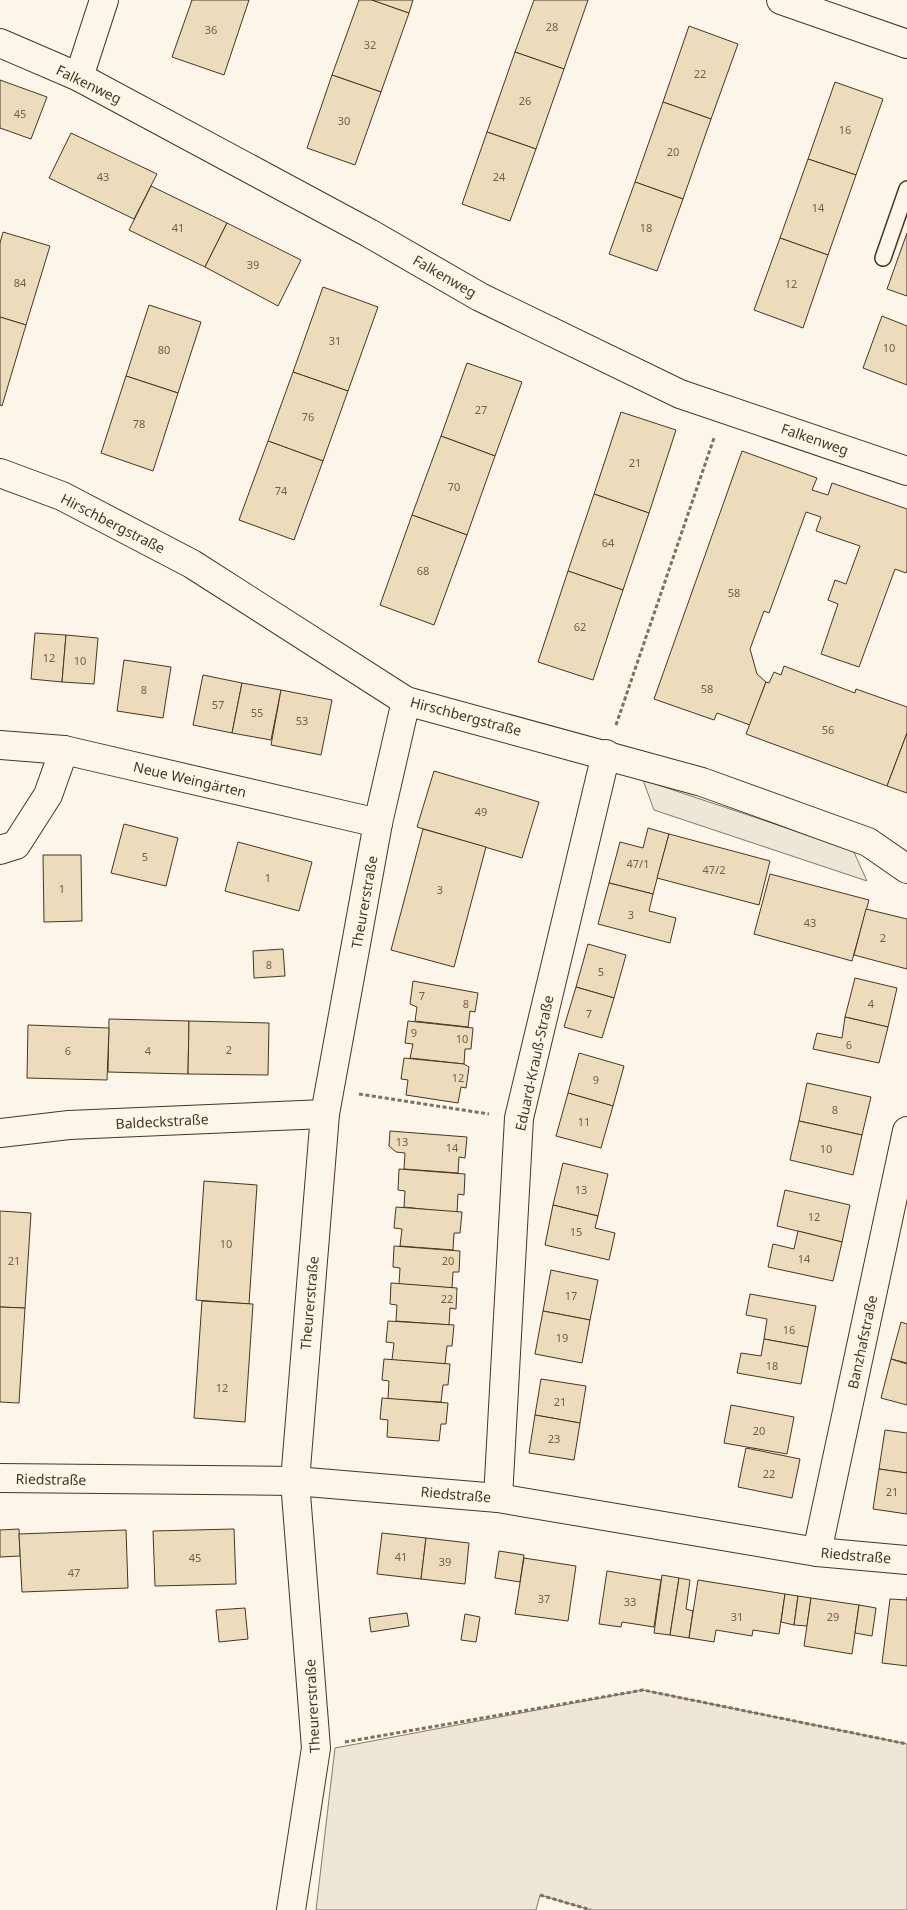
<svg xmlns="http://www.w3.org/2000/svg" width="907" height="1910" font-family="'Noto Sans',sans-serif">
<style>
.green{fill:#ede6d9;stroke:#887966}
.parking{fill:#ede7d9;stroke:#887966}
.building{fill:#ecdcbc;stroke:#4a3520}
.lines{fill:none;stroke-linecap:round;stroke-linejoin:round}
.lane-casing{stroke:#4a3520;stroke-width:18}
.street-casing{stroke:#4a3520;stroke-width:30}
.path{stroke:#7f6f5c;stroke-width:3;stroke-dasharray:4 2.5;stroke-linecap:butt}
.lane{stroke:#fbf6e9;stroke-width:15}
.street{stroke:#fbf6e9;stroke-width:28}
.labels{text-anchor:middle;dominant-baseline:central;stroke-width:4;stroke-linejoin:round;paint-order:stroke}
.number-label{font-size:11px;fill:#725f47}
.street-label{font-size:14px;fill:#4a3520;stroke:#fbf6e9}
</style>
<rect width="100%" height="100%" fill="#fbf6e9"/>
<!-- green -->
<path class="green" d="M643,1690L907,1744V1910H591L540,1895L536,1910H316L335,1748Z"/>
<!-- parking -->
<path class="parking" d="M643,780L853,850L867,881L654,810Z"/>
<!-- building -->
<g class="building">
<path d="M192,0H249L224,75L172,57Z"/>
<path d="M359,0H372L409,13L381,92L332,75Z"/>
<path d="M372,0H413L409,13Z"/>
<path d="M534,0H588L564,69L515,52Z"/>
<path d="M689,26L738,44L711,119L663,102Z"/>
<path d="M515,52L564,69L536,149L487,132Z"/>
<path d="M332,75L381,92L355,165L307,148Z"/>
<path d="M0,80L47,97L31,139L0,128Z"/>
<path d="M835,82L883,99L856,175L808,159Z"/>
<path d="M663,102L711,119L683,199L635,182Z"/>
<path d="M487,132L536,149L510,221L462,204Z"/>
<path d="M71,133L157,174L134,219L49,178Z"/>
<path d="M808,159L856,175L828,255L780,238Z"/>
<path d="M635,182L683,199L657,271L609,254Z"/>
<path d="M151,186L227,223L205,267L129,230Z"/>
<path d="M227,223L301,260L278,306L205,267Z"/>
<path d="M3,232L50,246L26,325L0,317V243Z"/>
<path d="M907,233V296L887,289Z"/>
<path d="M780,238L828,255L803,328L754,310Z"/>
<path d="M323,287L378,307L348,391L293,372Z"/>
<path d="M149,305L201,322L178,393L126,376Z"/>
<path d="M882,316L907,326V385L863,368Z"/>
<path d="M0,317L26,325L2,406L0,405Z"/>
<path d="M467,363L522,382L495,456L441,436Z"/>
<path d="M293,372L348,391L323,461L268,441Z"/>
<path d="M126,376L178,393L153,471L101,453Z"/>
<path d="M621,412L676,430L649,513L594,494Z"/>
<path d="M441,436L495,456L467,535L412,515Z"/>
<path d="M268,441L323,461L294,540L239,520Z"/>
<path d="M742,451L817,478L812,490L828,495L832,483L907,509V570L906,573L895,569L859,667L821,654L838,604L828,600L835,580L846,584L860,546L816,531L821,517L806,512L769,613L764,611L750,649L757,674L766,682L750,725L717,713L714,720L654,699Z"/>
<path d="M594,494L649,513L623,590L568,571Z"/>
<path d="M412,515L467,535L434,625L380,605Z"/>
<path d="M568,571L623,590L593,680L538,662Z"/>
<path d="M35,633L66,635L62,682L31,679Z"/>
<path d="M66,635L98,638L94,684L62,682Z"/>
<path d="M124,660L171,667L163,718L117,711Z"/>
<path d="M784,666L855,693L856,689L907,707V733L887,786L746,734L766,682L769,683L774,672L781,675Z"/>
<path d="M203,675L242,683L232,733L193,725Z"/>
<path d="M242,683L281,690L271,740L232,733Z"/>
<path d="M281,690L332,700L321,755L271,745Z"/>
<path d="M907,733V793L887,786Z"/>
<path d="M434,771L539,802L522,858L417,827Z"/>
<path d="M124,824L178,838L166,886L111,873Z"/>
<path d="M648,828L669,834L653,894L609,883L620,842L643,848Z"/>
<path d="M423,829L486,847L454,967L391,950Z"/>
<path d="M669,834L770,861L759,905L657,878Z"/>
<path d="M238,842L312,862L299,911L225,891Z"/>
<path d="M43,855H81L82,921L44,922Z"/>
<path d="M770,874L869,900L852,961L754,934Z"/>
<path d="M609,883L653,894L649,911L676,918L670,943L598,924Z"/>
<path d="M866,909L907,919V969L854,955Z"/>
<path d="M588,944L626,955L614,998L576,987Z"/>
<path d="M283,949L285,976L254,978L253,951Z"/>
<path d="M855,978L897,988L888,1027L845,1017Z"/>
<path d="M413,981L478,993L475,1012L470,1011L468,1027L415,1021L417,1007L410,1004Z"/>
<path d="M576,987L614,998L602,1038L564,1027Z"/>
<path d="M845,1017L888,1027L879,1063L813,1049L817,1033L842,1038Z"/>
<path d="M109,1019L189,1021L188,1074L108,1072Z"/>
<path d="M189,1021L269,1023L268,1075L188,1074Z"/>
<path d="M408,1021L473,1028L471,1049H465L464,1064L410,1058L413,1044L405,1043Z"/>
<path d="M28,1025L109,1028L107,1080L27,1078Z"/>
<path d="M579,1053L624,1066L613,1106L568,1093Z"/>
<path d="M404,1058L464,1064L469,1067L466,1088L461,1087L458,1103L406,1095L408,1080L401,1079Z"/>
<path d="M807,1083L871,1097L862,1135L799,1121Z"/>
<path d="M568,1093L613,1106L601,1148L556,1136Z"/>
<path d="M799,1121L862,1135L853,1175L790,1160Z"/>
<path d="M390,1131L467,1137L465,1158L459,1157L458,1173L404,1169L405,1153L396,1152L389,1146Z"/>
<path d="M563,1163L608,1174L598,1216L553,1205Z"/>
<path d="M399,1169L465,1174L464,1195L458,1194L457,1213L404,1207L405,1191L398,1190Z"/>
<path d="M204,1181L257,1185L249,1304L196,1300Z"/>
<path d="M785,1190L850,1205L842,1242L777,1226Z"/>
<path d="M553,1205L598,1216L595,1228L615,1233L609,1260L545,1245Z"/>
<path d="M396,1207L462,1212L460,1233H454L453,1250L400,1246L402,1229L394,1228Z"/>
<path d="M0,1211L31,1213L25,1308L0,1307Z"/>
<path d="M798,1231L842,1242L833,1281L768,1267L773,1244L794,1249Z"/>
<path d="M394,1246L460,1251L459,1272H453L452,1288L399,1284L400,1268L393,1267Z"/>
<path d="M551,1270L598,1280L590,1320L543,1311Z"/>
<path d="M391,1283L457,1288L456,1309L450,1308L449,1325L396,1321L397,1305L390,1304Z"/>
<path d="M750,1294L816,1306L808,1347L764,1339L767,1319L746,1315Z"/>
<path d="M202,1301L253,1304L245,1422L194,1418Z"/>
<path d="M0,1307L25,1308L19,1403L0,1402Z"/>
<path d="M543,1311L590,1320L582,1363L535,1354Z"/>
<path d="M388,1321L454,1325L452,1346H447L445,1364L392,1360L394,1343L386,1342Z"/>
<path d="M901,1322L907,1324V1363L891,1359Z"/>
<path d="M764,1339L808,1347L801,1384L737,1373L741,1353L761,1356Z"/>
<path d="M384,1359L450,1364L448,1385H443L441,1402L388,1399L389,1381L382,1380Z"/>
<path d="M891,1359L907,1364V1405L881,1398Z"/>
<path d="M541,1379L586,1386L580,1423L535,1415Z"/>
<path d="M382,1398L448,1403L446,1424H441L439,1441L387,1437L388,1420L380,1419Z"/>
<path d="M731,1405L794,1417L787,1454L724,1443Z"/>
<path d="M535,1415L580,1423L574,1460L529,1453Z"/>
<path d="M885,1430L907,1433V1473L879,1469Z"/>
<path d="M746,1448L800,1459L792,1498L738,1487Z"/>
<path d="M879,1469L907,1473V1514L873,1509Z"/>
<path d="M19,1529L20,1556L0,1557V1530Z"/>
<path d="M234,1529L236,1584L155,1586L153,1531Z"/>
<path d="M126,1530L128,1588L22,1592L19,1534Z"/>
<path d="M382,1533L426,1538L421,1579L377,1574Z"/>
<path d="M426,1538L469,1543L465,1584L421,1579Z"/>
<path d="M499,1551L524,1555L520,1582L495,1578Z"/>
<path d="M524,1558L576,1566L568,1621L515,1614Z"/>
<path d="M607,1571L661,1580L654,1627L622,1622L621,1627L599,1624Z"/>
<path d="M662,1575L679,1578L670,1635L654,1633Z"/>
<path d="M679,1578L690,1580L686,1609L693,1611L689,1638L670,1635Z"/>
<path d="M698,1580L785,1594L779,1634L753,1630L752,1636L716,1630L714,1642L689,1638Z"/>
<path d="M785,1594L798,1596L794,1625L781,1622Z"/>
<path d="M798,1596L811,1598L807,1626L794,1625Z"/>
<path d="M907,1597V1666L882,1663L890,1599L907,1600Z"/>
<path d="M811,1598L859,1605L852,1654L804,1646Z"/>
<path d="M859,1605L876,1608L872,1636L855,1633Z"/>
<path d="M245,1608L248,1639L219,1642L216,1610Z"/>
<path d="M407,1613L409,1626L371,1632L369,1618Z"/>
<path d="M465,1614L480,1617L476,1642L461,1640Z"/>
</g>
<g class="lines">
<defs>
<path id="lane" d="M883,258L907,189"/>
<g id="street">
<path d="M781,0L907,44"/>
<path d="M0,43L79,77L369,233L480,297L680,394L907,471"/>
<path d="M79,77L104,0"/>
<path d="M0,473L62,496L192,564L406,701L702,782L868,842L907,869"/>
<path d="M0,745L64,750L378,823"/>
<path d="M0,850L16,845L48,795L64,750"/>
<path d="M0,1133L69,1125L325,1114"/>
<path d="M0,1478L295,1481L498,1498L817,1552L907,1560"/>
<path d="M498,1498L519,1118L606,754"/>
<path d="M817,1552L907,1131"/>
<path d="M291,1910L316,1748L295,1481L325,1114L378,823L406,701"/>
</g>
</defs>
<!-- lane casing -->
<use href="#lane" class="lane-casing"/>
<!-- street casing -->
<use href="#street" class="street-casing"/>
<!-- path -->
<g class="path">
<path d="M616,725L714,438"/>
<path d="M359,1094L489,1114"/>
<path d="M345,1742L643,1690L907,1744"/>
<path d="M540,1895L591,1910"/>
</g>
<!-- lane -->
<use href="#lane" class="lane"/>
<!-- street -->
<use href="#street" class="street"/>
</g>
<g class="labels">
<!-- number labels -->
<g class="number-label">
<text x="552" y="26">28</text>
<text x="211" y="29">36</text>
<text x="370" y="44">32</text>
<text x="700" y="73">22</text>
<text x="525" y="100">26</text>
<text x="20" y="113">45</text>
<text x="344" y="120">30</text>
<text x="845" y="129">16</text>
<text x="673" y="151">20</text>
<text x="103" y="176">43</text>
<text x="499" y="176">24</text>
<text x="818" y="207">14</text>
<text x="178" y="227">41</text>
<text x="646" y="227">18</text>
<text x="253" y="264">39</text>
<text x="20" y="282">84</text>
<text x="791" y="283">12</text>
<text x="335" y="340">31</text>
<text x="889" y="347">10</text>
<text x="164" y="349">80</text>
<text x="481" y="409">27</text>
<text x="308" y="416">76</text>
<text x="139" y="423">78</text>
<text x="635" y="462">21</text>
<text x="454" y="486">70</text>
<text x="281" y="490">74</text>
<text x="608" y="542">64</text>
<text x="423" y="570">68</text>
<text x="734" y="592">58</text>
<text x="580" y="626">62</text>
<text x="49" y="657">12</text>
<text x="80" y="660">10</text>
<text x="707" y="688">58</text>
<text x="144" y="689">8</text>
<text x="218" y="704">57</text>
<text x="257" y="712">55</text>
<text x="302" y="720">53</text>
<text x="828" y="729">56</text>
<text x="481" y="811">49</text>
<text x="145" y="856">5</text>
<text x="638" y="863">47/1</text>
<text x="714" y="869">47/2</text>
<text x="268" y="877">1</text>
<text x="62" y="888">1</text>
<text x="440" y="889">3</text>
<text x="631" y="914">3</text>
<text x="810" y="922">43</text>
<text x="883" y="937">2</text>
<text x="269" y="964">8</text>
<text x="601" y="971">5</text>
<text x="422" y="995">7</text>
<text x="466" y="1003">8</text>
<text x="871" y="1003">4</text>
<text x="589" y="1013">7</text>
<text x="414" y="1032">9</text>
<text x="462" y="1038">10</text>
<text x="849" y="1044">6</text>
<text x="229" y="1049">2</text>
<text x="68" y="1050">6</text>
<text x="148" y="1050">4</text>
<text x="458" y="1077">12</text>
<text x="596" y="1079">9</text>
<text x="835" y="1109">8</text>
<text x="584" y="1121">11</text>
<text x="402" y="1141">13</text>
<text x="452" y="1147">14</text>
<text x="826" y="1148">10</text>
<text x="581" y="1189">13</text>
<text x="814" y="1216">12</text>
<text x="576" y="1231">15</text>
<text x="226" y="1243">10</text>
<text x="804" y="1258">14</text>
<text x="14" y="1260">21</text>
<text x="448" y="1260">20</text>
<text x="571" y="1295">17</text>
<text x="447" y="1298">22</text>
<text x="789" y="1329">16</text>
<text x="562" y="1337">19</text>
<text x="772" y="1365">18</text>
<text x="222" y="1387">12</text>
<text x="560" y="1401">21</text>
<text x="759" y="1430">20</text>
<text x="554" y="1438">23</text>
<text x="769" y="1473">22</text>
<text x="892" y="1491">21</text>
<text x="401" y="1556">41</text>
<text x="195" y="1557">45</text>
<text x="445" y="1561">39</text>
<text x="74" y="1572">47</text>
<text x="544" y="1598">37</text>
<text x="630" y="1601">33</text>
<text x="737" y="1616">31</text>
<text x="833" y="1616">29</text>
</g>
<!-- street labels -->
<g class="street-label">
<text transform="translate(89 84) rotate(26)">Falkenweg</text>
<text transform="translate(445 276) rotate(30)">Falkenweg</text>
<text transform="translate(815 439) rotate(19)">Falkenweg</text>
<text transform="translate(113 523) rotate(27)">Hirschbergstraße</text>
<text transform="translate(466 716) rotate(15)">Hirschbergstraße</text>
<text transform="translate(190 779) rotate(13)">Neue Weingärten</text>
<text transform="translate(364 902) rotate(-80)">Theurerstraße</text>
<text transform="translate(534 1063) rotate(-78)">Eduard-Krauß-Straße</text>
<text transform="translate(162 1121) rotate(-3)">Baldeckstraße</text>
<text transform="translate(309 1303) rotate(-85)">Theurerstraße</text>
<text transform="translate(862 1342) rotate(-78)">Banzhafstraße</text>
<text transform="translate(51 1479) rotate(1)">Riedstraße</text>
<text transform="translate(456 1494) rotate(5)">Riedstraße</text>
<text transform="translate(856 1555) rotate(5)">Riedstraße</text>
<text transform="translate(312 1706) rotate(-93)">Theurerstraße</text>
</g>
</g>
</svg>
